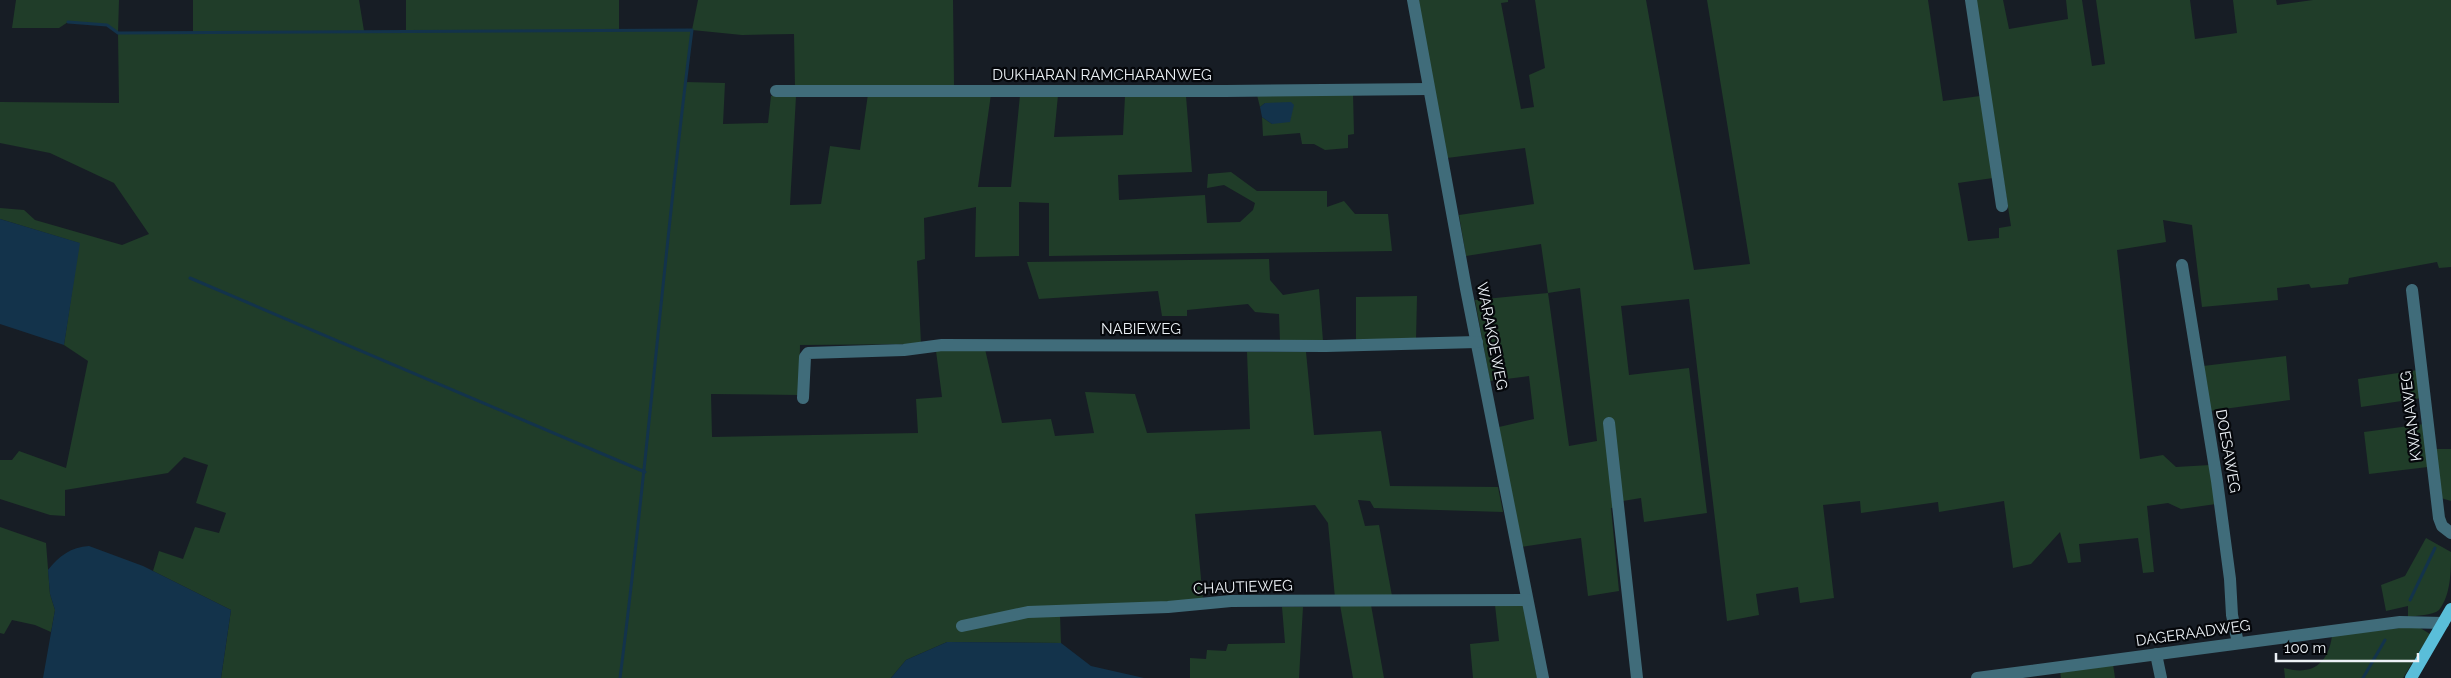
<svg xmlns="http://www.w3.org/2000/svg" width="2451" height="678" font-family="Raleway,sans-serif">
<style>
.green{fill:#203d29;fill-rule:evenodd}
.water{fill:#13334b}
.lines{fill:none;stroke-linecap:round;stroke-linejoin:round}
.stream{stroke:#13334b;stroke-width:3}
.minor{stroke:#406c7a;stroke-width:12}
.major{stroke:#5abed9;stroke-width:12}
.labels{text-anchor:middle;dominant-baseline:central;stroke-width:4.5;stroke-linejoin:round;paint-order:stroke}
.street-label{font-size:15px;fill:#ecf1f6;stroke:#05070b}
</style>
<rect width="100%" height="100%" fill="#171d25"/>
<!-- green -->
<g class="green">
<path d="M16,0H119L118,33L193,32V0H359L364,31H406V0H619V30H692L698,0H953L954,85L795,87L794,34L742,35L692,30L685,82L725,83L723,124L768,123L771,96H796L790,205L821,204L830,146L860,150L868,94H991L978,187H1011L1020,95H1058L1054,137L1123,135L1125,96H1186L1192,172L1118,175L1119,200L1205,195L1207,223L1240,222L1253,210L1255,203L1224,185L1207,188L1208,174L1231,172L1257,191H1327V207L1344,201L1355,214H1388L1392,251L1049,256V203L1019,202V256L975,257L976,207L924,218L925,259L917,261L921,344L800,345L799,395L711,394L712,437L918,433L916,399L942,397L936,351L985,349L1002,423L1051,419L1055,436L1094,433L1085,392L1135,394L1147,433L1250,429L1247,352H1306L1314,435L1381,431L1390,486L1498,487L1503,512L1374,508L1370,501L1358,500L1365,526L1379,525L1392,596L1335,598L1328,523L1315,505L1195,514L1203,600L1029,614L1060,615L1061,643L947,642L906,660L891,678H221L231,610L153,571L159,551L183,559L195,527L219,533L226,513L196,503L208,465L184,457L168,473L65,490V516L50,515L0,499V460H12L19,451L66,468L88,361L64,345L79,243L0,219V208L24,210L35,220L122,245L149,234L114,183L50,153L0,143V102L119,103L118,33L107,25L68,22L59,28H12Z"/>
<path d="M1418,0H1508V2L1501,3L1521,109L1534,107L1529,75L1545,68L1535,0H1646L1694,270L1750,264L1707,0H1928L1943,101L1980,96L1993,178L1958,183L1968,241L1999,238V228L2011,226L1975,0H2003L2009,29L2068,19L2066,0H2082L2092,66L2105,64L2096,0H2190L2195,39L2237,33L2233,0H2276L2277,5L2313,0H2451V267L2439,268L2437,262L2349,278L2348,284L2311,288L2309,284L2277,288L2278,300L2202,307L2192,225L2163,220L2166,242L2117,250L2140,459L2163,455L2176,467L2210,465L2216,504L2181,509L2168,503L2147,506L2154,572L2143,573L2138,538L2079,544L2081,562L2068,563L2060,532L2031,564L2013,568L2004,501L1939,512L1938,502L1861,513L1860,501L1823,505L1834,598L1800,603L1798,587L1756,594L1759,615L1727,621L1689,299L1621,306L1629,375L1689,368L1707,513L1644,522L1641,498L1623,501L1624,507L1611,508L1619,591L1588,596L1581,538L1521,547L1499,427L1534,419L1529,376L1490,381L1475,300L1548,293L1541,244L1466,256L1459,215L1534,204L1525,148L1447,158ZM1580,288L1597,441L1569,446L1548,293Z"/>
<path d="M1353,94L1354,134L1348,135V148L1325,150L1314,144H1302L1300,133L1263,136L1262,117L1272,124L1265,103L1260,107L1257,95Z"/>
<path d="M1269,259L1270,280L1283,295L1319,289L1323,341H1280L1279,314L1255,312L1248,304L1187,310V316H1162L1158,291L1039,299L1027,262Z"/>
<path d="M1417,296L1416,340L1356,341V297Z"/>
<path d="M2286,356L2290,400L2209,411L2203,366Z"/>
<path d="M2418,370L2422,398L2361,407L2358,379Z"/>
<path d="M2424,424L2428,467L2369,474L2364,432Z"/>
<path d="M2434,449H2451V501L2441,498Z"/>
<path d="M0,527L46,543L50,594L55,610L51,632L35,625L12,620L4,634L0,633Z"/>
<path d="M2426,538L2451,552C2451,571 2451,595 2439,610C2432,616 2417,615 2408,617V606L2386,611L2381,585L2405,576Z"/>
<path d="M1523,604L1537,678H1473L1470,644L1499,641L1495,605Z"/>
<path d="M1340,605H1371L1384,678H1353Z"/>
<path d="M1282,607H1303L1299,678H1190V658L1206,659L1207,650L1226,651L1228,644L1285,643Z"/>
<path d="M2417,626L2430,634L2403,678H2285L2284,668C2312,676 2328,664 2332,636Z"/>
<path d="M2113,664L2115,678H2061L2060,671Z"/>
</g>
<!-- water -->
<g class="water">
<path d="M1291,102L1294,105L1290,122L1272,124L1262,117L1260,107L1265,103Z"/>
<path d="M0,219L80,243L64,345L0,324Z"/>
<path d="M89,546L143,566L231,610L221,678H43L55,610L50,594L48,570C59,556 71,547 89,546Z"/>
<path d="M947,642L1061,643L1091,666L1144,678H891L906,660Z"/>
</g>
<g class="lines">
<!-- stream -->
<g class="stream">
<path d="M68,22L107,25L118,33L692,30C664,246 648,462 620,678"/>
<path d="M190,278L645,472"/>
<path d="M2410,600L2435,548"/>
<path d="M2363,678L2385,640"/>
</g>
<!-- minor -->
<g class="minor">
<path d="M1413,0L1466,289L1543,678"/>
<path d="M1971,0L2002,206"/>
<path d="M776,91H1225L1429,89"/>
<path d="M2182,265L2217,481L2230,579L2232,615L2238,643"/>
<path d="M2412,290L2439,518L2442,526L2451,533"/>
<path d="M803,398L805,357L808,353L904,350L942,345L1326,346L1477,342"/>
<path d="M1609,423L1637,678"/>
<path d="M962,626L1028,612L1168,607L1231,601L1527,600"/>
<path d="M2156,654L2161,678"/>
<path d="M1977,678L2400,622L2443,623"/>
</g>
<!-- major -->
<path class="major" d="M2411,678L2451,609"/>
</g>
<g class="labels">
<!-- street labels -->
<g class="street-label">
<text x="1102" y="75">DUKHARAN RAMCHARANWEG</text>
<text x="1141" y="329">NABIEWEG</text>
<text transform="translate(1492 336) rotate(79)">WARAKOEWEG</text>
<text transform="translate(2411 416) rotate(-97)">KWANAWEG</text>
<text transform="translate(2228 451) rotate(80)">DOESAWEG</text>
<text transform="translate(1243 587) rotate(-2)">CHAUTIEWEG</text>
<text transform="translate(2193 633) rotate(-8)">DAGERAADWEG</text>
</g>
</g>
<!-- scale -->
<path d="M2276 653v8h142v-8" fill="none" stroke="#ecf1f6" stroke-width="2.5"/>
<text x="2284" y="653" font-size="15" fill="#ecf1f6" stroke="#05070b" stroke-width="4" paint-order="stroke">100 m</text>
</svg>
